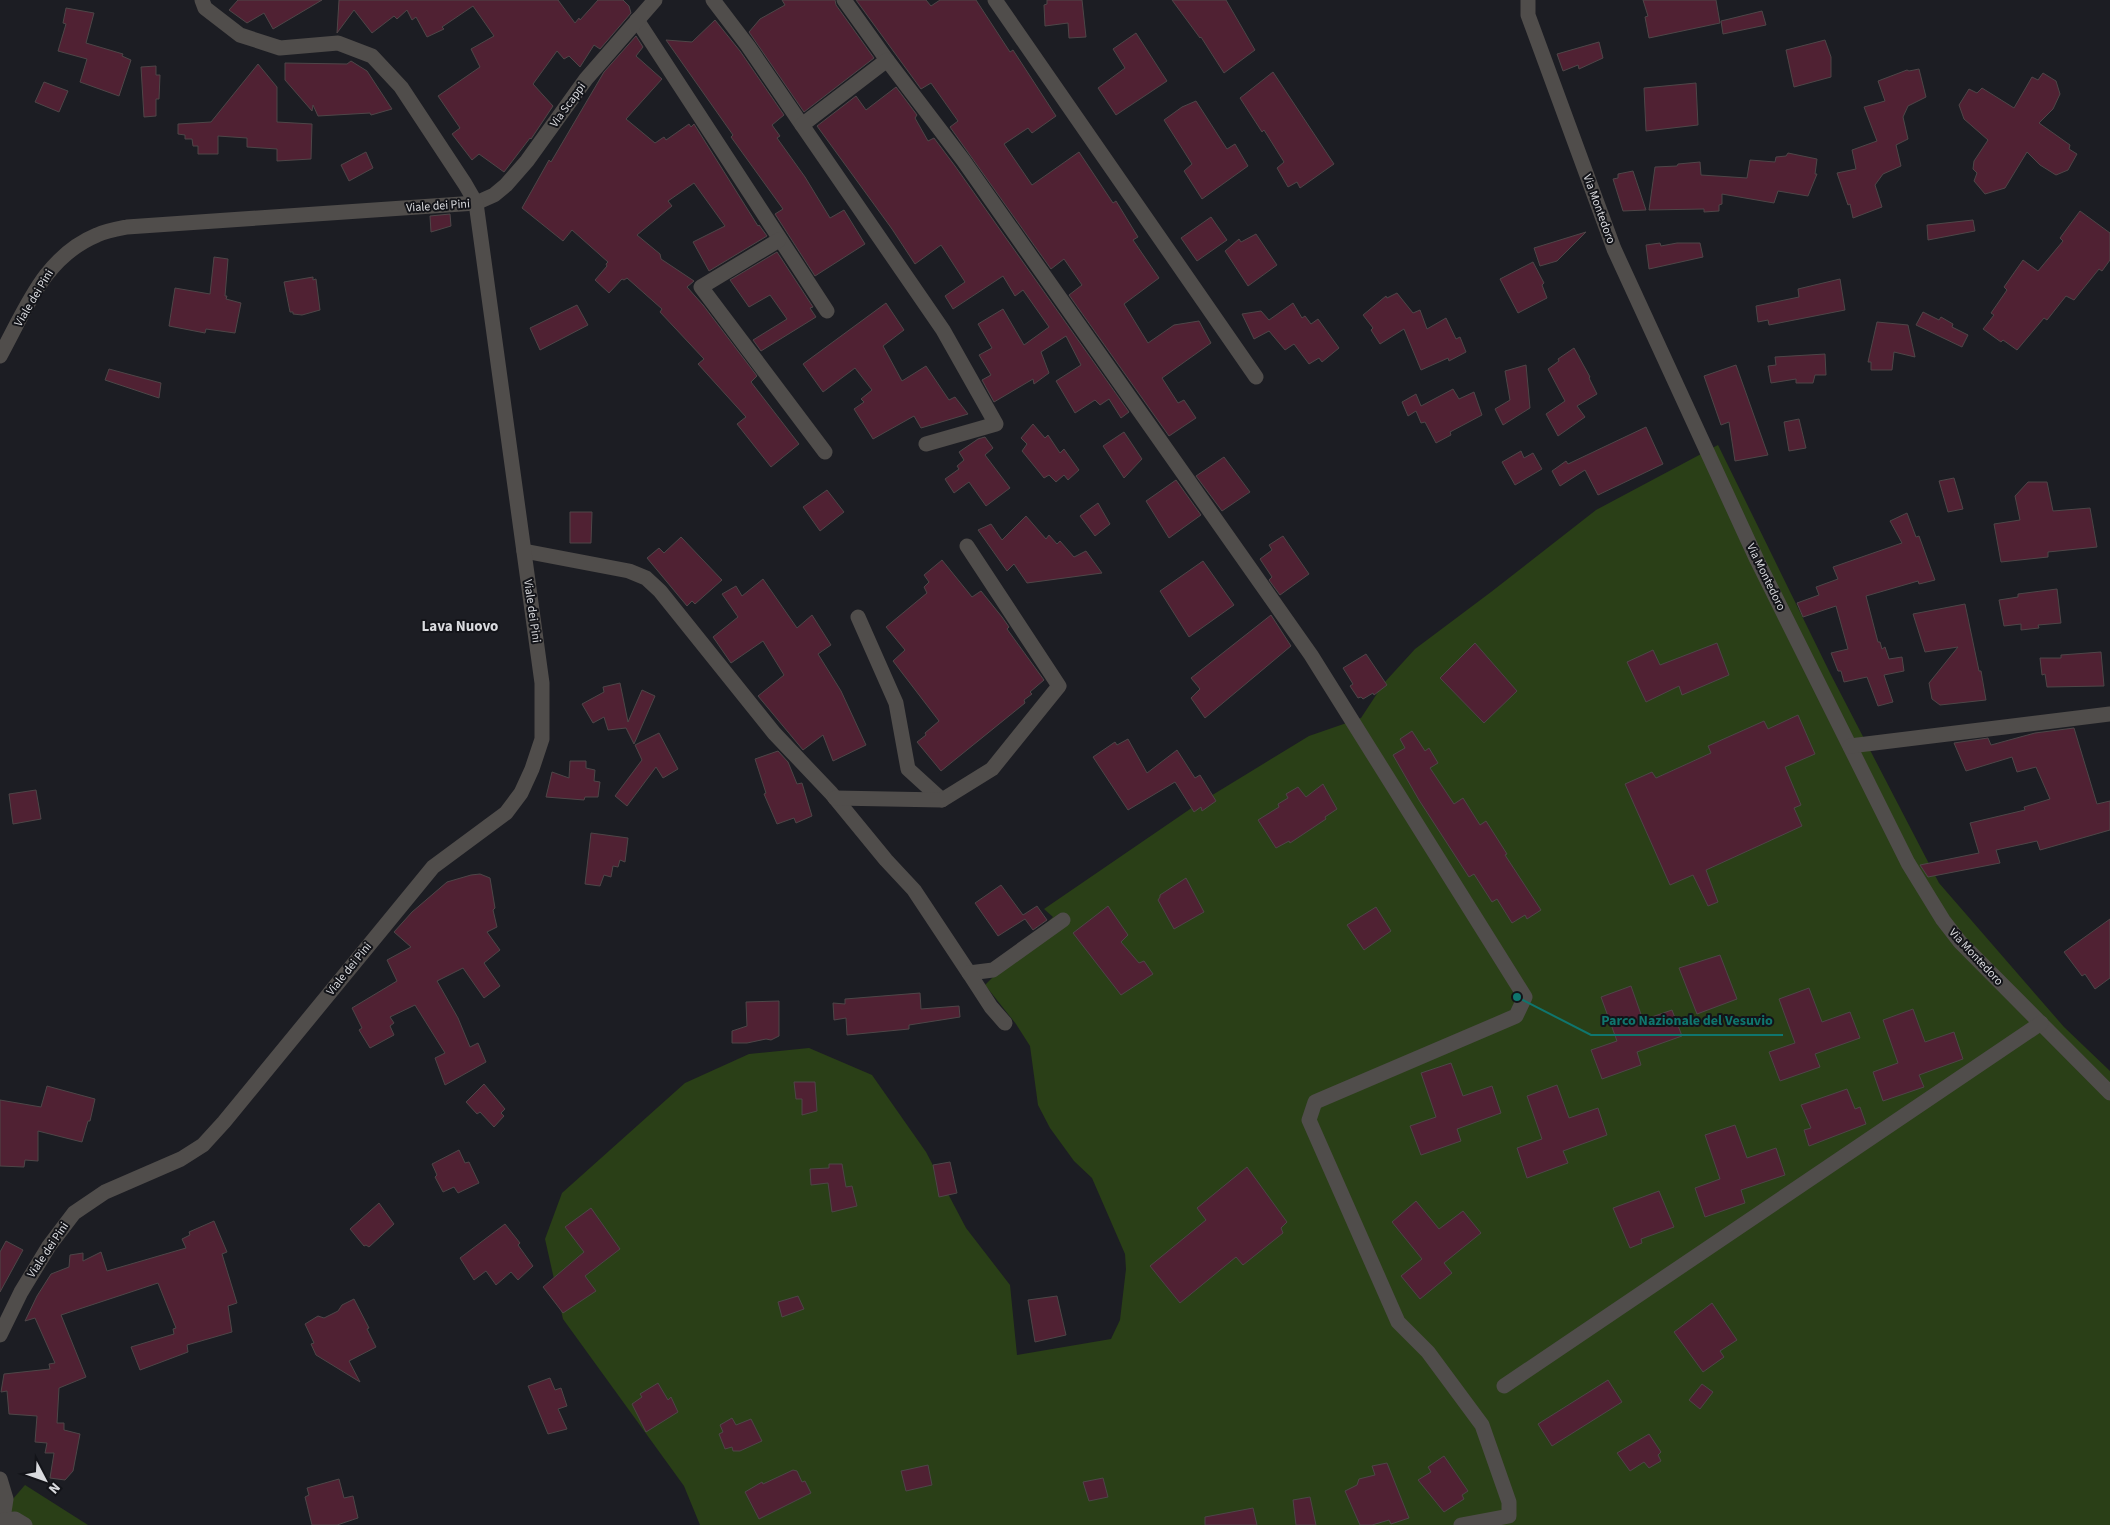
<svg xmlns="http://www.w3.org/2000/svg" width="2110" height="1525" font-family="'Source Sans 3',sans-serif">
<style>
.green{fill:#2a3f17}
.building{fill:#502133;stroke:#4e4648}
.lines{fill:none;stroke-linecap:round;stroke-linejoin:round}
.minor{stroke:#504d4b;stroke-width:15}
.labels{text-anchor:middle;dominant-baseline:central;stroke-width:4;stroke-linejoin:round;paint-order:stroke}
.street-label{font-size:12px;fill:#d9dade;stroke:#131419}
.quarter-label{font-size:15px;font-weight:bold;fill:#d9dade;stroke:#131419}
.leader{fill:none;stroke:#0f766e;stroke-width:2}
.callout-dot{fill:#0f766e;stroke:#131419;stroke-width:2}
.callout-label{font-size:14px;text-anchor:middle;font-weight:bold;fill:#0f766e;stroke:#131419;stroke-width:4;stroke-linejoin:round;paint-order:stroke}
</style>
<rect width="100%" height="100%" fill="#1c1d23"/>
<!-- green -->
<g class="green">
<path d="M1718,445L1830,673L1939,883L2064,1027L2110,1071V1525H700L684,1486L563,1319L545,1239L562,1193L685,1083L749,1054L809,1048L872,1075L926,1152L966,1228L1010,1285L1017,1355L1111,1339L1120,1320L1126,1269L1125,1254L1092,1178L1074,1161L1050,1128L1038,1105L1030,1046L1016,1024L985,985L1053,917L1044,909L1196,805L1309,736L1361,718L1384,683L1415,649L1491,592L1596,510Z"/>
<path d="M25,1485L88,1525H0V1514Z"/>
</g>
<!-- building -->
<g class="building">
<path d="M238,0H322L273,29L264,13L247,23L229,10Z"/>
<path d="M339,0H558L575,23L579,18L580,20L598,0H623L629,6L631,13L600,49L594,45L580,67L569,56L564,59L557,51L533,84L553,106L531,139L530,138L504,172L479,154L472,160L452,134L460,128L438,96L480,67L471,49L494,36L473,6L442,27L444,29L427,37L416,17L412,20L407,10L397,19L394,16L372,33L354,10L337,33Z"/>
<path d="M782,0H835L836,5L874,58L804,112L749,32L760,19L785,5Z"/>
<path d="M856,0H926L931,6L940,0H976L1010,52L1013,50L1056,116L1032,133L1028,128L1004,144L1032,185L1079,152L1113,203L1116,201L1138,237L1133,240L1159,278L1124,304L1148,343L1174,325L1199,321L1211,343L1162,378L1178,403L1184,400L1196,418L1169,436L1069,295L1082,285L1064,259L1051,269L950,127L958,121L931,83L921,89Z"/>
<path d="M1047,0H1082L1086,37L1069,38L1068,23L1045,26L1044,5L1047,4Z"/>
<path d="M1172,0H1226L1255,50L1224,73L1201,37L1200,38Z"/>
<path d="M1643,0H1716L1720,23L1649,38L1645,17L1648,16Z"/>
<path d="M66,8L94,13L86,43L123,54L122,56L131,60L119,96L80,82L87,59L58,51L66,24L63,23Z"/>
<path d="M1762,11L1766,25L1723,34L1721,21Z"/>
<path d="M715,20L740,51L784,115L772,125L780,136L777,138L805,177L830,218L844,210L865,244L815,276L775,214L783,209L731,137L733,135L666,40L692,42Z"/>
<path d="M1136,33L1167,81L1116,115L1098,88L1125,68L1113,49Z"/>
<path d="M636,36L643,47L636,56L662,79L626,119L655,143L664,137L666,140L689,124L691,127L694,124L758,226L759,225L767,236L709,271L693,242L725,226L694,183L668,201L672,206L637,235L660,254L661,259L694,281L687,287L703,305L757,376L751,382L799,444L771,467L737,424L746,417L698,364L704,359L660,312L662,309L627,278L624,280L622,279L609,293L595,280L607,266L606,264L608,262L572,230L563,241L522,208L549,160L551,162L604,72Z"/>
<path d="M1825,40L1831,57V77L1794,87L1786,50Z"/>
<path d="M1599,42L1603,58L1579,69L1578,65L1563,71L1557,54Z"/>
<path d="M351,61L367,71L392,109L371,115L370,113L318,116L313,105L312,111L285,80V63L347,64Z"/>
<path d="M258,64L277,87V122L312,124L311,159L277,161V149L247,147V138L218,136V154H198V146H193L192,139H185V135L178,134V124L211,122Z"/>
<path d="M156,66V75H160L159,99H156V116L144,117L141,67Z"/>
<path d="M1919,69L1926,97L1908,106L1903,117L1908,139L1896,145L1901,166L1883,174L1875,185L1882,207L1853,218L1850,204L1848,205L1837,173L1856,169L1852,150L1877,141L1864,107L1885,101L1878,81L1907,70L1909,71Z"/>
<path d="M1273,72L1334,164L1300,188L1297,182L1288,187L1277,168L1284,162L1264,130L1262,132L1240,98Z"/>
<path d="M2043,73L2056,81L2060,94L2053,109L2039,123L2070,145L2069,149L2077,154L2068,170L2056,175L2040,165L2027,152L2005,188L1985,194L1974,181L1977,173L1973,169L1974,161L1988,140L1964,119L1959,105L1969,89L1977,93L1982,88L2014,108L2032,77L2038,80Z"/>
<path d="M44,82L68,91L59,112L35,102Z"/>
<path d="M1696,83L1698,125L1646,131L1644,88Z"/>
<path d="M896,87L917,115L915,118L928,141L934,138L955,166L1129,412L1121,418L1109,399L1100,405L1095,400L1075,413L1056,381L1081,365L1066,336L1041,352L1049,373L1034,384L1033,379L994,402L982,380L991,375L979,355L992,348L978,324L1003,309L1024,345L1049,327L1023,290L1015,296L1003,276L953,309L945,296L965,282L941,245L915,264L892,229L817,126L856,96L866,110Z"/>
<path d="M1196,101L1227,149L1235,144L1248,166L1202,199L1184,171L1192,164L1164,120L1182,107Z"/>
<path d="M366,152L373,168L349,181L341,165Z"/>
<path d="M1788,153L1817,159L1815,174H1817L1808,196L1778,191L1774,203L1722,194V204L1719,205V211L1704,212V209L1649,210L1655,167L1677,166L1678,164L1700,162L1701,175L1747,178L1750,160L1775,162L1776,157L1786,156Z"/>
<path d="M1633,171L1646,210L1623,211L1613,179L1618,178V174Z"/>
<path d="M2080,211L2110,233V260L2102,271L2099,269L2074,300L2066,296L2047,320L2044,318L2017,350L2003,340L2001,342L1983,329L1994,315L1991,313L2007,290L2004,287L2023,260L2038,271L2063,241L2060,238Z"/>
<path d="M450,214L451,226L431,232L430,216Z"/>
<path d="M1211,217L1227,240L1197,261L1181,238Z"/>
<path d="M1973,220L1975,231L1928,240L1927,225Z"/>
<path d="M1586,232L1557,261L1540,266L1534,248Z"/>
<path d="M1256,234L1277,265L1248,286L1225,251L1239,239L1241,242Z"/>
<path d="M1660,243L1661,246L1677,243H1700L1703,257L1649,269L1646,245Z"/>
<path d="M777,252L813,307L810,308L816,317L761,351L753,340L787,319L770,295L749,307L730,280Z"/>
<path d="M214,257L228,259L225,296H227L226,299L241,303L235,333L206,329L205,333L169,326L175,288L210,294Z"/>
<path d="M1533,262L1544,283L1542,285L1547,298L1518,313L1500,279Z"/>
<path d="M313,277V280L316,279L320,310L302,315L293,314V312H290L284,282Z"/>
<path d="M1840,279L1845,310L1769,325L1768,320L1758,322L1756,306L1799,297L1798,289Z"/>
<path d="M1397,293L1413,313L1420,310L1427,329L1446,318L1456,339L1460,337L1466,352L1449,361L1448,358L1421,370L1404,329L1380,344L1371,330L1373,328L1363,315L1386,296L1387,298Z"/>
<path d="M886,303L904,330L883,346L902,381L926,366L949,400L955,397L968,414L921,428L914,416L873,439L854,409L864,402L861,399L872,390L855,368L823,392L803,364Z"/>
<path d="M1293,303L1302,318L1305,316L1311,324L1318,319L1339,348L1322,362L1319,358L1309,364L1294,344L1285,350L1269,331L1254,339L1242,314L1261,311L1269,320Z"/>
<path d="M577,305L588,325L540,350L530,328Z"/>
<path d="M1923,312L1939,320L1941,317L1953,324L1952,327L1968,335L1962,347L1916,325Z"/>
<path d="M1877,322L1908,325L1915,357L1894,352L1892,370H1871V362H1868Z"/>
<path d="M1574,348L1590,377L1589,378L1597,394L1577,406L1585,417L1558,436L1546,414L1565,401L1548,369L1559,361L1558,359Z"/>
<path d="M1825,354L1826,375H1815L1813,383H1796V379L1771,383L1768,366L1776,365L1775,357Z"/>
<path d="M1526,365L1530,408L1503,425L1495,409L1510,400L1505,371Z"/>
<path d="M1736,365L1768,455L1735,461L1729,422L1721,425L1704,376Z"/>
<path d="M109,369L161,383L159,398L105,380Z"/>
<path d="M1453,389L1459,399L1474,392L1482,415L1450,432L1451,435L1436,443L1425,422L1421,423L1416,411L1408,416L1402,402L1416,394L1421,406Z"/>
<path d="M1799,419L1806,448L1789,451L1784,422Z"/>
<path d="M1033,424L1045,438L1048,435L1060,453L1064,449L1079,470L1068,480L1064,475L1056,482L1049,475L1044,478L1022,451L1027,444L1021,438Z"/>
<path d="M1646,427L1663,464L1598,495L1585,470L1560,486L1552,471L1566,461L1568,464Z"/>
<path d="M1124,432L1142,459L1124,478L1103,446Z"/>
<path d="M985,437L993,448L985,455L1010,488L986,506L969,482L954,493L945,479L959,469L957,466L964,460L959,452L978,439Z"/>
<path d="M1521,451L1524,458L1533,453L1542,469L1515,485L1502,462Z"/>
<path d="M1224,457L1250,492L1222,511L1196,476Z"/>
<path d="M1954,478L1963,509L1948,512L1939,481Z"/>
<path d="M1176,480L1201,515L1169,538L1146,501Z"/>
<path d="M2028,482H2047L2053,511L2090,508L2097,547L2048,552V557L2001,562L1994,524L2020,520L2015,496Z"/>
<path d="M827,490L844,512L820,531L803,507Z"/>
<path d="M1098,503L1110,524L1095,536L1080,516Z"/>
<path d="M570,512H592L591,543H570Z"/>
<path d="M1907,513L1916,537L1919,536L1935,580L1919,584L1918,581L1866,596L1878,642H1880L1882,649L1885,647L1889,659L1902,657L1904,671L1884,675L1893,702L1878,706L1867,677L1844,682L1841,671H1838L1831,653L1848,649L1836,606L1803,617L1797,603L1819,595L1816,587L1838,579L1833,567L1902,543L1890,521Z"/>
<path d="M1026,516L1046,539L1049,535L1057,544L1060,541L1074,557L1086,551L1102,573L1027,583L1014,564L1007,571L978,530L991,524L1002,540Z"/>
<path d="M1283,536L1309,574L1280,595L1269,580L1272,577L1260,559L1272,550L1269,545Z"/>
<path d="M681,537L722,580L695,604L692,601L687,606L647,558L659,548L664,553Z"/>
<path d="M942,560L972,597L981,591L1002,617L1009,627L1007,629L1044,680L1030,692L1032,694L1024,700L1025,703L941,771L917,742L926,735L925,733L939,721L893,661L905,650L886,627L927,593L924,587L929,582L924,575Z"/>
<path d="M1203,561L1234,605L1189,637L1160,591Z"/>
<path d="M763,579L797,628L812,615L831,645L818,654L841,691L866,745L833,761L823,735L803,750L758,696L784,675L763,641L731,663L713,637L738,617L722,594L736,586L742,596Z"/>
<path d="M2057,589L2061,623L2038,625L2039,628L2021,630V624L2004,626L1999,600L2018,597V594Z"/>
<path d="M1965,604L1979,671H1981L1986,700L1940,705L1932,699L1929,683L1958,647L1925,652L1913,614Z"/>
<path d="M1271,615L1291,646L1205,718L1191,698L1200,689L1191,678Z"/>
<path d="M1475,643L1517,691L1484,723L1440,678Z"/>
<path d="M1717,643L1729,675L1682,695L1679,686L1646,702L1627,662L1653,650L1660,665Z"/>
<path d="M2101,652L2104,686L2047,687L2045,674L2042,675L2040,658H2061V655Z"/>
<path d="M1366,654L1387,685L1374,695L1373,693L1363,699L1361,697L1358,698L1350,686L1353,684L1343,668Z"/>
<path d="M620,683L628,722L642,690L655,696L634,744L626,728L608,730L604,717L593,723L582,704L604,692L603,687Z"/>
<path d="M1798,715L1815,754L1785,767L1801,805L1794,808L1802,826L1706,870L1718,902L1708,906L1693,875L1670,885L1625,784L1652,772L1656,778L1711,753L1708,746L1764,721L1768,729Z"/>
<path d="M2074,728L2097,804L2110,801V830L2040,850L2037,841L1996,850L2000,863L1928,877L1920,865L1979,853L1970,823L2025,810L2024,807L2050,799L2036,767L2017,772L2012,757L1966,771L1954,743L1988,738L1991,745L2035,733Z"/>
<path d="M1412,731L1425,751L1429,748L1438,763L1430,768L1454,804L1463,798L1480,825L1486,821L1507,854L1505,855L1541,910L1527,919L1525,915L1512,923L1497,899L1492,902L1474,874L1469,877L1419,800L1393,755L1405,748L1400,739Z"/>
<path d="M659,733L678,769L663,778L656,767L627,806L615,796L642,760L635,745Z"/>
<path d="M1128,739L1147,773L1177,750L1195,778L1200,775L1216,801L1202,811L1201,807L1194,812L1175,782L1128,810L1093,757L1115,742L1117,745Z"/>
<path d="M778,751L788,762L797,784L802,783L812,816L796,823L794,818L777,824L764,794L766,793L755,759Z"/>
<path d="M570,761H586V768L595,770L594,781L600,782L598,797H585L584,800L546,797L552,772L569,778Z"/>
<path d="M1323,784L1337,809L1325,817L1326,819L1290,843L1289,841L1276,848L1258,820L1279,807L1278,804L1288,798L1286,794L1298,787L1306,797Z"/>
<path d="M36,790L41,819L13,824L9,794Z"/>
<path d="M591,833L628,838L625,862L620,860L618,867L613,866L611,877L604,875L600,886L585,884Z"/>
<path d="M480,874L490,878L495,908L493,910L497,927L487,932L500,950L484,963L500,986L484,998L463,968L437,981L458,1018L470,1047L478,1043L486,1062L445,1085L435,1058L445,1053L415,1005L390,1017L394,1023L390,1026L394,1035L370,1048L359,1030L362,1028L352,1008L397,981L387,960L411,947L394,932L412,912L447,882L471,875Z"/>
<path d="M1186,878L1204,912L1174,929L1158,900L1160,897V895Z"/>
<path d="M1001,885L1023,915L1037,906L1047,920L1033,930L1025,919L998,936L975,903Z"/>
<path d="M1108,906L1128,935L1121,942L1139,963L1144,961L1153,974L1121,995L1073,933Z"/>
<path d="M1376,907L1391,931L1364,950L1347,925Z"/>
<path d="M2110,919V978L2095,989L2085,974L2082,976L2064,952Z"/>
<path d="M1720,955L1737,999L1697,1014L1679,968Z"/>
<path d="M1631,986L1643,1020L1672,1010L1682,1036L1637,1052L1641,1065L1602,1079L1591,1050L1617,1041L1601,997Z"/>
<path d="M1809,988L1822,1022L1850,1012L1860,1038L1815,1054L1820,1067L1780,1081L1769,1052L1795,1043L1779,999Z"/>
<path d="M920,993L921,1009L959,1006L960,1017L909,1025V1029L847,1035L846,1018L834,1020L833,1003L845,1004V999Z"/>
<path d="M779,1001V1036L771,1040L766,1039L747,1043H732V1031L747,1026L746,1002Z"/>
<path d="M1913,1009L1925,1042L1954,1032L1963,1059L1919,1075L1924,1087L1883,1101L1873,1072L1898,1063L1883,1020Z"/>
<path d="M1451,1063L1463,1096L1492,1086L1501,1113L1457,1129L1461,1141L1421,1155L1410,1126L1436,1117L1421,1073Z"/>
<path d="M794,1082H815L817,1111L802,1115V1099H796Z"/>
<path d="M484,1084L505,1109L501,1113L504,1116L494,1127L480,1112L477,1114L466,1102Z"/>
<path d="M1557,1085L1569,1118L1598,1108L1607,1135L1563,1151L1568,1163L1527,1178L1517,1148L1542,1139L1527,1096Z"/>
<path d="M47,1086L95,1099L90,1121H88L82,1142L38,1131V1161L25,1160L24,1167L0,1166V1100L41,1107Z"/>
<path d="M1847,1089L1855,1109L1860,1107L1866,1124L1809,1146L1804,1130L1811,1128L1801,1105Z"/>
<path d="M1735,1125L1747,1158L1776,1148L1785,1175L1741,1190L1745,1203L1705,1217L1695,1188L1720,1179L1705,1135Z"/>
<path d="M459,1150L465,1163L469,1162L479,1183L458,1193L454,1187L443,1192L435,1177L437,1175L432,1164Z"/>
<path d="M950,1162L957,1193L939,1197L933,1165Z"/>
<path d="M829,1164H842L846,1187L852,1186L857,1206L832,1212L828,1183L811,1185L810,1169L829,1168Z"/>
<path d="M1247,1167L1287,1222L1281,1228L1283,1233L1243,1265L1236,1257L1180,1303L1150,1266L1206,1220L1197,1208Z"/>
<path d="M1659,1191L1674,1227L1641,1239L1642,1243L1630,1248L1613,1208Z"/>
<path d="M1416,1201L1439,1229L1463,1211L1481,1233L1444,1263L1452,1273L1420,1299L1401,1276L1422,1259L1392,1222Z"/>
<path d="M379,1203L394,1224L369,1247L366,1245L364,1246L350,1229Z"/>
<path d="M591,1208L620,1249L585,1276L596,1291L563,1313L543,1287L584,1252L565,1227Z"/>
<path d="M214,1221L227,1252L222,1254L237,1303L228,1306L232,1332L187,1345L188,1352L140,1370L131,1347L174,1334L173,1329L176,1328L158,1283L61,1315L86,1377L59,1388L57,1423H64V1430L80,1434L73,1471L65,1480L50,1478L54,1453H45L47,1443L35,1442L37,1416L9,1414L7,1391L1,1392L4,1374L50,1369L49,1364L55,1363L35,1318L25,1321L37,1296L51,1274L69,1267L70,1255L83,1253V1261L101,1252L107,1271L186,1248L182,1239L190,1235L189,1232Z"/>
<path d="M505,1224L520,1243L518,1245L533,1266L518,1280L511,1272L496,1285L486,1271L474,1280L460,1258Z"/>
<path d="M6,1241L23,1250L0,1292V1252Z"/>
<path d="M798,1296L804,1309L782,1317L778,1302Z"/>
<path d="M1057,1296L1066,1335L1035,1342L1028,1300Z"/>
<path d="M354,1299L369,1328L367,1329L376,1347L349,1361L360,1382L316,1355L311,1344L314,1343L305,1324L318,1316L324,1318L338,1311L342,1305Z"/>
<path d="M1712,1303L1737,1340L1720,1351L1724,1357L1703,1372L1674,1332Z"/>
<path d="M550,1378L555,1390L561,1388L567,1406L558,1409L567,1429L548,1434L528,1386Z"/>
<path d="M1608,1380L1622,1402L1552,1446L1538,1424Z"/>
<path d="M658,1383L668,1400L671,1397L678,1412L646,1432L632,1404L642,1397L640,1394Z"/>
<path d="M1702,1384L1713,1392L1700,1409L1689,1400Z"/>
<path d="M732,1418L736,1425L751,1419L762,1441L740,1451H733L732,1447L725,1449L719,1434L723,1432L720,1425Z"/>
<path d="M1649,1434L1661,1452L1658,1455L1661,1461L1649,1468L1644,1462L1630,1471L1617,1453Z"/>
<path d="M1444,1456L1468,1491L1462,1495L1464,1499L1444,1512L1418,1480L1431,1472L1428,1467Z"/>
<path d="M1387,1463L1409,1518L1391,1524L1389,1520L1372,1525H1360L1345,1491L1357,1485L1359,1479L1375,1475L1372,1466Z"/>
<path d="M928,1465L932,1485L906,1491L901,1471Z"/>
<path d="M793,1470L797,1471L802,1482L805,1481L811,1493L759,1519L745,1492L762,1482L763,1484Z"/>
<path d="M1103,1478L1108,1497L1089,1501L1083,1482Z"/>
<path d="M339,1479L344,1498L353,1496L358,1518L337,1525H312L305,1497L309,1495L307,1488Z"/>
<path d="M1310,1497L1316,1525H1296L1293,1500Z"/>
<path d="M1253,1508L1257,1525H1205V1517Z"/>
</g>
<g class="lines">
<!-- minor -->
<g class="minor">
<path d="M713,0L748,46L802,125"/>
<path d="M844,0L887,60"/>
<path d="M995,0L1256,377"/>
<path d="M1528,0V15L1614,249L1757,560L1908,863L1943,920L1960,942L2110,1093"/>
<path d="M637,20L827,311"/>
<path d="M779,240L701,287L825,452"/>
<path d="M0,356C26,309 44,257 97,235C106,231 117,229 127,227L476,203L494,195L506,185L527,161L586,79L655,0"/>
<path d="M926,444L996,424L943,330L802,125L887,60L963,160L1311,655L1525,997L1516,1016L1315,1102L1309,1120L1398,1322L1428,1352L1482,1425L1509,1502V1516L1461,1525"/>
<path d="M524,551L629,571L646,578L660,591L774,733L831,793L886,860L914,890L969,973L993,970L1063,920"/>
<path d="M858,617L896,703L908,769L942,800"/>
<path d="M1850,746L2110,714"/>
<path d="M835,798L942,800L992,769L1059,686L967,546"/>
<path d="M969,973L991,1007L1005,1023"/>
<path d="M0,1335L21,1292L49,1246L74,1213L105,1192L181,1159L203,1145L224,1122L433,867L506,813L521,793L532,769L542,739V683L476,203L465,184L401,87L372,56L338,43L280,48L240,35L205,8L202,0"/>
<path d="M1504,1386L2041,1023"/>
<path d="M0,1479L6,1499L2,1525"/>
<path d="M4,1520L15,1519L25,1525"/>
</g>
</g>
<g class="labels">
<!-- street labels -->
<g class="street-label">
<text transform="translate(568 105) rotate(-54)">Via Scappi</text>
<text transform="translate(438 206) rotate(-4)">Viale dei Pini</text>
<text transform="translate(1599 209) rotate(70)">Via Montedoro</text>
<text transform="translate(34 298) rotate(-59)">Viale dei Pini</text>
<text transform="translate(1766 577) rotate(64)">Via Montedoro</text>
<text transform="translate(532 611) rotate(82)">Viale dei Pini</text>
<text transform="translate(1976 957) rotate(47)">Via Montedoro</text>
<text transform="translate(349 969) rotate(-51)">Viale dei Pini</text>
<text transform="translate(48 1250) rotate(-56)">Viale dei Pini</text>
</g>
<!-- quarter labels -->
<g class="quarter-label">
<text x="460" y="626">Lava Nuovo</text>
</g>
</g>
<!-- callouts -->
<path class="leader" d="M1517 997L1591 1035H1783"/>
<circle class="callout-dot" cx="1517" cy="997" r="5"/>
<g class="callout-label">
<text x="1687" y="1025">Parco Nazionale del Vesuvio</text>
</g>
<!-- north arrow -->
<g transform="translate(45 1480) rotate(131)" stroke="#131419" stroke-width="4" paint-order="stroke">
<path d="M0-4L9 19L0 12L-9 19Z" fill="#d9dade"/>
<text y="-8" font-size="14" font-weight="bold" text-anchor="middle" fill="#d9dade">N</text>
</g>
</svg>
